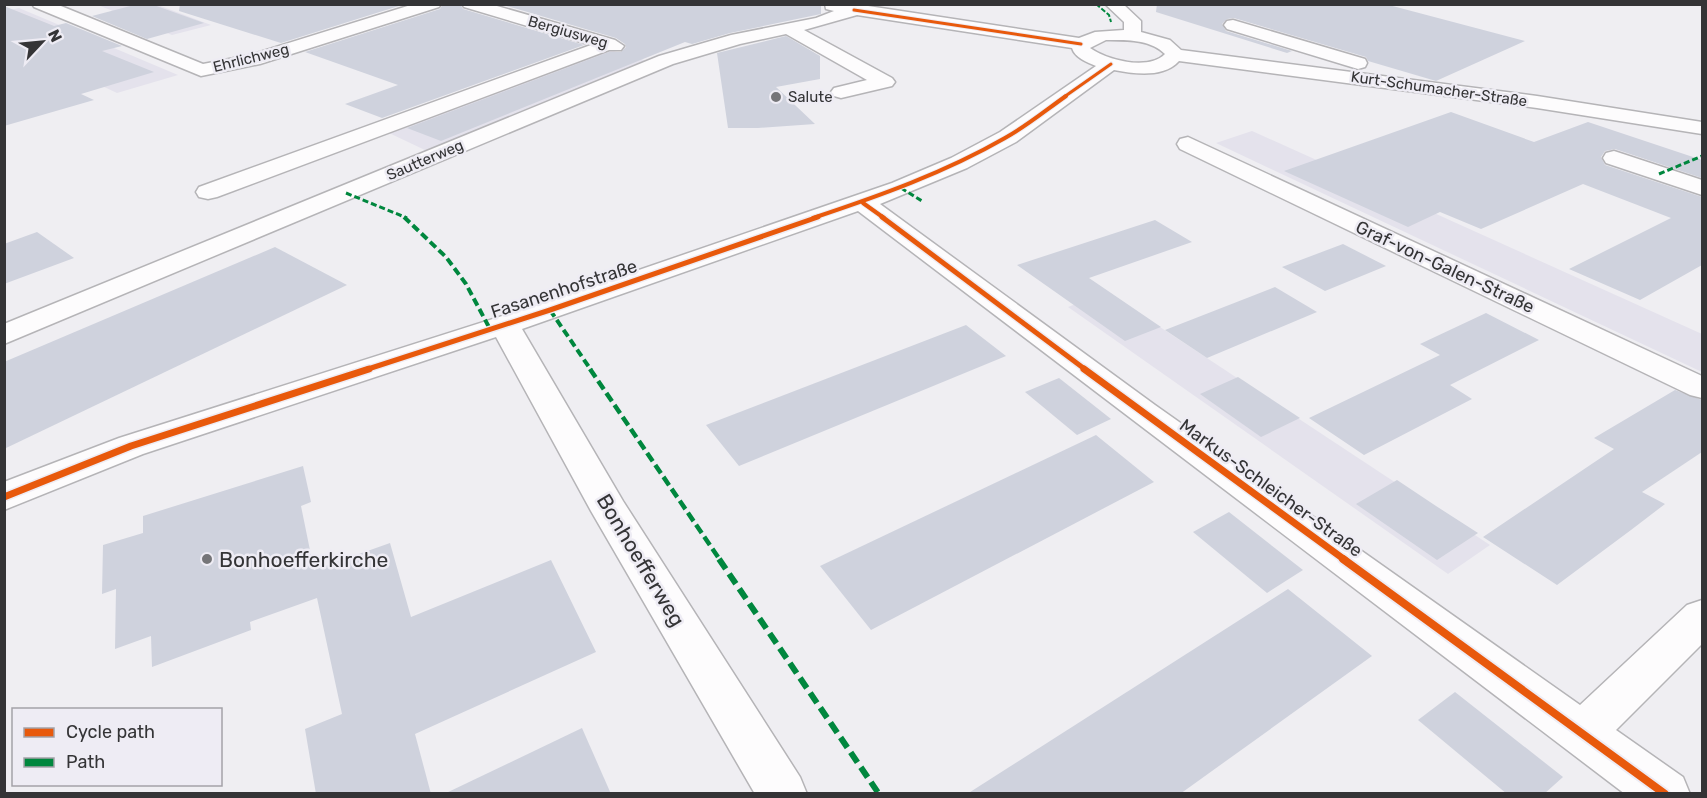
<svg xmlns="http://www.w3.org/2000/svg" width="1707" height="798" font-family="Rubik,sans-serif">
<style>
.built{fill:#e4e2ec}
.building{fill:#cfd2dd}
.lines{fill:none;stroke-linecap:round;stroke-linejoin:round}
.minor-casing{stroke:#b5b4b7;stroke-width:3}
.minor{fill:#fdfcfd;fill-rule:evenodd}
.quiet-far4{stroke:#00873e;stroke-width:2;stroke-dasharray:5 2;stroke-linecap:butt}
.quiet-far3{stroke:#00873e;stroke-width:3;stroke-dasharray:6 3;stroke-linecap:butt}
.quiet-far2{stroke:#00873e;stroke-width:4;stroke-dasharray:8 4;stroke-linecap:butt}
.quiet-far1{stroke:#00873e;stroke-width:4.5;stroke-dasharray:10 4.5;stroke-linecap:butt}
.quiet{stroke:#00873e;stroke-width:6;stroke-dasharray:12 6;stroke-linecap:butt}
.cycleway-far4-casing{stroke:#eeecf4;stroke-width:5}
.cycleway-far3-casing{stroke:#eeecf4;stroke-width:6}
.cycleway-far2-casing{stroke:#eeecf4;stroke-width:8}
.cycleway-far1-casing{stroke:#eeecf4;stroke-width:10}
.cycleway-casing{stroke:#eeecf4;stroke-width:12}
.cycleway-far4{stroke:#e8590c;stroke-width:3}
.cycleway-far3{stroke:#e8590c;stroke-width:4}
.cycleway-far2{stroke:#e8590c;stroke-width:5}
.cycleway-far1{stroke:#e8590c;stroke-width:7}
.cycleway{stroke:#e8590c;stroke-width:8}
.poi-dot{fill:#757578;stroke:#eeecf4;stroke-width:2}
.labels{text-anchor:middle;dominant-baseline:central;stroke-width:5;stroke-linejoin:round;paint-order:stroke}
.far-street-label{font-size:15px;fill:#343436;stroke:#eeecf4}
.far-poi-label{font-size:15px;fill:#343436;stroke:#eeecf4;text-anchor:start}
.street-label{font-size:18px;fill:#343436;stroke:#eeecf4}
.near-poi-label{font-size:21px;fill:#343436;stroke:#eeecf4;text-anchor:start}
.near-street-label{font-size:21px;fill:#343436;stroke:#eeecf4}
</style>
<rect width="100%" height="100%" fill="#efeef2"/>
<!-- built -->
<g class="built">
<path d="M98,5H158L211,25L172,35Z"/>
<path d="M19,8L178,75L117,93L5,40V11Z"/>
<path d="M607,49L647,61L427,151L387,132Z"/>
<path d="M1252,131L1702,334V372L1216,143Z"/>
<path d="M1107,292L1490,545L1448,574L1068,307Z"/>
</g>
<!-- building -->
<g class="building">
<path d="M138,4H151L204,23L147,39L92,16Z"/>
<path d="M180,4H405L281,43L179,11Z"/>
<path d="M443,4H460L463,9L584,45L382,118L345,104L398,85L305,52L440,9Z"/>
<path d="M500,4H821V14L730,33L692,44L685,42L441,141L407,128L609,52H621L626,47L625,44L616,38Z"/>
<path d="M1157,4H1385L1525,41L1436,81L1368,61L1366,57L1234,18L1227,19L1222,24L1226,31L1292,51L1287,53L1156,12Z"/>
<path d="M4,6L54,26L66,23L122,46L102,51L154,72L81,94L94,100L4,126Z"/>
<path d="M786,36L820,56V79L776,87L815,124L758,128H728L717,53Z"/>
<path d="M1451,112L1534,142L1588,122L1702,160V178L1615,149L1605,151L1601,157L1605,165L1702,197V265L1640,300L1569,269L1671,218L1583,184L1481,229L1440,212L1408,227L1284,171Z"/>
<path d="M1155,220L1192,242L1089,278L1161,327L1125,341L1017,265Z"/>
<path d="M37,232L74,258L4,284V244Z"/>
<path d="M1343,244L1386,266L1325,291L1282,267Z"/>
<path d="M275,247L347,285L4,449V362Z"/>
<path d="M1275,287L1317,312L1207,358L1165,330Z"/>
<path d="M1486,313L1539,340L1450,385L1472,399L1364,455L1309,418L1440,355L1420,344Z"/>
<path d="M966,325L1006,356L739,466L706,425Z"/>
<path d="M1238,377L1300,418L1261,437L1200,394Z"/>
<path d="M1059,378L1111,419L1077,435L1025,392Z"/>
<path d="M1675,390L1702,400V452L1642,492L1665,504L1631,530L1557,585L1483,537L1614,449L1594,438Z"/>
<path d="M1096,435L1154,482L871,630L820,566Z"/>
<path d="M303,466L311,502L301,506L314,570L390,543L411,617L551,560L596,652L415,734L431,794H316L305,729L342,714L317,598L250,622L251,630L152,667L151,636L115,649L116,589L102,594L103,545L143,533V516Z"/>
<path d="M1397,480L1436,506L1478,533L1437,560L1356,504Z"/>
<path d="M1229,512L1303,570L1267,593L1193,532Z"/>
<path d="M1288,589L1372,656L1180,794H967Z"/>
<path d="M1455,692L1563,777L1544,794H1507L1418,720Z"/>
<path d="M582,728L611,794H444Z"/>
</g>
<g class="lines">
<defs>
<g id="minor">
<path d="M32,4H56L203,64L250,55L414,4H441L439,7L260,64L201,76L34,7Z"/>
<path d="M462,4H490L615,40L624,46L621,50H609L217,197L208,199L199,197L196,192L199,187L591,45L464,7Z"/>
<path d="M825,4H855L1079,38L1095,32L1124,30V22L1105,4H1123L1141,21V32L1170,40L1181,50L1537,96L1702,122V134L1537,108L1179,61C1164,78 1135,74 1114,70L1016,142L967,168L880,204L1155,405L1580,705L1687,605L1702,600V644L1616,730L1683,777L1690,794H1625L858,211L522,329L623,501L800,777L807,794H755L591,511L496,337L143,454L4,510V482L119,438L540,304L892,183L951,158L1000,132L1096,66C1087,62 1075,58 1072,48L857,15L804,30L892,78L895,82L892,86L841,98L834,96L831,92L834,88L867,80L786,34L740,44L673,64L4,344V324L659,56L731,35L816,18L834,11L826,9ZM1106,40C1126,40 1150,39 1165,54C1148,71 1107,60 1090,48Z"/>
<path d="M1233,20L1365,59L1367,63L1365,67L1358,69L1227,29L1224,25L1227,21Z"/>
<path d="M1188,137L1702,376V398L1690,395L1180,149L1177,144L1180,139Z"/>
<path d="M1614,151L1702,180V195L1606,163L1603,158L1606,153Z"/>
</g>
</defs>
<!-- minor casing -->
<use href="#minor" class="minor-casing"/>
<!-- minor -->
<use href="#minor" class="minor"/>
<!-- quiet-far4 -->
<path class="quiet-far4" d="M1096,4L1109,15L1111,22"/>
<!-- quiet-far3 -->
<g class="quiet-far3">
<path d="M1659,174L1702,156"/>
<path d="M901,188L922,201"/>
<path d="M346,193L407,218"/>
</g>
<!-- quiet-far2 -->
<g class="quiet-far2">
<path d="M404,217L446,257L466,284L490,329"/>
<path d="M550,310L591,370"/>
</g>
<!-- quiet-far1 -->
<path class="quiet-far1" d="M590,369L720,560"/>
<!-- quiet -->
<path class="quiet" d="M719,559L879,794"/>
<defs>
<g id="cycleway-far4">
<path d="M854,10L1081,44"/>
<path d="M1064,97L1111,64"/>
</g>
<g id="cycleway-far3">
<path d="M863,203L884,218"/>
<path d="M813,218C879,196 944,173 1005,138C1027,126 1046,110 1066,96"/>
</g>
<g id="cycleway-far2">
<path d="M882,217L1086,370"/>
<path d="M365,370L550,310L818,217"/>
</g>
<g id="cycleway-far1">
<path d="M1084,369L1345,560"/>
<path d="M4,497L131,446L369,369"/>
</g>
<path id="cycleway" d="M1343,559L1665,794"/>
</defs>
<!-- cycleway-far4 casing -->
<use href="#cycleway-far4" class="cycleway-far4-casing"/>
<!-- cycleway-far3 casing -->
<use href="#cycleway-far3" class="cycleway-far3-casing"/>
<!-- cycleway-far2 casing -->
<use href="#cycleway-far2" class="cycleway-far2-casing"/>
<!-- cycleway-far1 casing -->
<use href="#cycleway-far1" class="cycleway-far1-casing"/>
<!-- cycleway casing -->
<use href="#cycleway" class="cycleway-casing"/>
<!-- cycleway-far4 -->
<use href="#cycleway-far4" class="cycleway-far4"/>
<!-- cycleway-far3 -->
<use href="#cycleway-far3" class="cycleway-far3"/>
<!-- cycleway-far2 -->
<use href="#cycleway-far2" class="cycleway-far2"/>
<!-- cycleway-far1 -->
<use href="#cycleway-far1" class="cycleway-far1"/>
<!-- cycleway -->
<use href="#cycleway" class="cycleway"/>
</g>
<!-- markers -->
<g class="poi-dot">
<circle cx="776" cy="97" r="6"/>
<circle cx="207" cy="559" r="6"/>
</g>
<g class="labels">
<!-- far-street labels -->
<g class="far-street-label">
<text transform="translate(568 32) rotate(16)">Bergiusweg</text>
<text transform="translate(251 58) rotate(-14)">Ehrlichweg</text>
<text transform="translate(1439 89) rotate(8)">Kurt-Schumacher-Straße</text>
<text transform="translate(425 160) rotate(-23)">Sautterweg</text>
</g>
<!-- far-poi labels -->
<g class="far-poi-label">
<text x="788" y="97">Salute</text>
</g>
<!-- street labels -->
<g class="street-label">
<text transform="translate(1445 267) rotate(25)">Graf-von-Galen-Straße</text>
<text transform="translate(564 289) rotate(-18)">Fasanenhofstraße</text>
<text transform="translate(1271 488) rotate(36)">Markus-Schleicher-Straße</text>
</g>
<!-- near-poi labels -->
<g class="near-poi-label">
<text x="219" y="559">Bonhoefferkirche</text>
</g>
<!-- near-street labels -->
<g class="near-street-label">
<text transform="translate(641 560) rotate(59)">Bonhoefferweg</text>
</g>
</g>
<!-- border -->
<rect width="1707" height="798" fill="none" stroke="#343436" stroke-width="12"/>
<!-- legend -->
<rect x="12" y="708" width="210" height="78" fill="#eeecf4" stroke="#a4a2a8" stroke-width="1.5"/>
<rect x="24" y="728" width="30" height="9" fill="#e8590c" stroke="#a4a2a8" stroke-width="1.5"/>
<text x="66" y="738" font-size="18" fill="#343436">Cycle path</text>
<rect x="24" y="758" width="30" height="9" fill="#00873e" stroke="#a4a2a8" stroke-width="1.5"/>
<text x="66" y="768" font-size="18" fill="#343436">Path</text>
<!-- north arrow -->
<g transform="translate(42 42) rotate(64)" stroke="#eeecf4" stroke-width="4.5" paint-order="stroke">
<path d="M0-4.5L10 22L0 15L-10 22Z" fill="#343436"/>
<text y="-9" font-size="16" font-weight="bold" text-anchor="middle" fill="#343436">N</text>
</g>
</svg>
